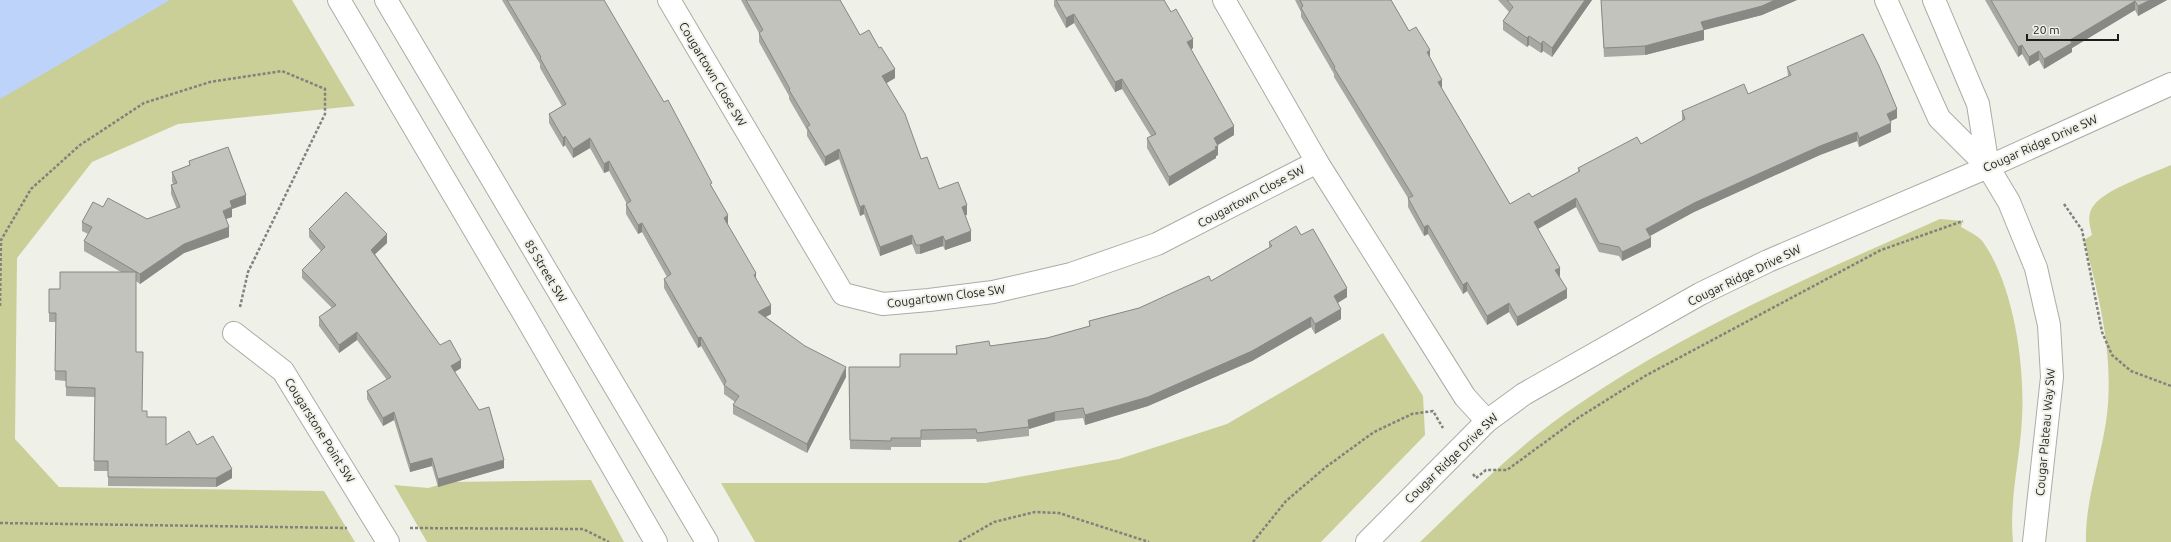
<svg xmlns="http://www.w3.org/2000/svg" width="2171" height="542" font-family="Ubuntu,sans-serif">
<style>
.green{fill:#cace97}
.water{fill:#bdd3f9}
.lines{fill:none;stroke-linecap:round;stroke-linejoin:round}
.minor-casing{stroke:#acaca6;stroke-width:24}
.path{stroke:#81827c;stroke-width:2.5;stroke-dasharray:3 2;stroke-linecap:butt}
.minor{stroke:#fff;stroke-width:22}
.wall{fill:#a7a8a2}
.shaded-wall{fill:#888884}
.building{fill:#c2c3bc;stroke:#888884}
.labels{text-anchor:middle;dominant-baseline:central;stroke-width:4;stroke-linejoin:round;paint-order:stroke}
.street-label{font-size:12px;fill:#1d1e1b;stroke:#eff0e8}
</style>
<rect width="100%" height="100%" fill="#eff0e8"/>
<!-- green -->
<g class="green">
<path d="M0,0H292L355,106L178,124L92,162L17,258L15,439L59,487L324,491L355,542H0Z"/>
<path d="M2171,165V542H2086C2085,501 2100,462 2106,422C2115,360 2100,299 2084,240L2092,235C2090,226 2087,217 2092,208C2102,190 2151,174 2171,165Z"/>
<path d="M1940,219L1963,221L1961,227C1968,231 1979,236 1983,242C2014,286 2025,366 2022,418C2020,461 2009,498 2013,542H1420C1471,493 1520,443 1579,404C1691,327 1816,274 1940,219Z"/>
<path d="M1383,333L1423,396L1425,435L1321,542H755L721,483H986L1119,459L1227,424Z"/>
<path d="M591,480L624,542H427L394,485L428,488L450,482Z"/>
</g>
<!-- water -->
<path class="water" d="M0,0H170L0,99Z"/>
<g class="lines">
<defs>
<g id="minor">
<path d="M339,0L524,314L656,542"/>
<path d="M386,0L707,542"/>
<path d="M669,0L843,294L883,304L929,300L993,292L1071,274L1157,244L1317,162"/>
<path d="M1224,0L1317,162L1465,397L1487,421"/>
<path d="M1886,0L1939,118L1988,167L2009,202L2036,268L2049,325L2052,377L2034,542"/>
<path d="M1934,0L1978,104L1988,167"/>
<path d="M234,333L283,371L388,542"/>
<path d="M1367,542L1487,421L1524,394L1700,294L1768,261L1988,167L2171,84"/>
</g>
</defs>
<!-- minor casing -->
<use href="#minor" class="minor-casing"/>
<!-- path -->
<g class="path">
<path d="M2064,204L2082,230L2102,332L2112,355L2131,371L2171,386"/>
<path d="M0,306L1,240L31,189L80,145L144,103L210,82L282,71L325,89V114L248,272L240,307"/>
<path d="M1473,474L1476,478L1486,470H1507L1578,418L1645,376L1881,250L1963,221"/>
<path d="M0,523L347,528"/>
<path d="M410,528L583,529L609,542"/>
<path d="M959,542L994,522L1035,512L1059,513L1149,542"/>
<path d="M1253,542L1286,501L1326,467L1374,432L1412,414L1433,411L1443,428"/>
</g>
<!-- minor -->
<use href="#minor" class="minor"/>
</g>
<!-- wall -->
<g class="wall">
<path d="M502,0H604L712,187L728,224V225L756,279L771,314L766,317L846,377L807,453L733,414V405L735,402L724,394V386L701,346L698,348L664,288V279L667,277L642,232L638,234L626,214V204H627L609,171L604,173L590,148L573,158L565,145L563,147L549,123V114L562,106L540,68V64Z"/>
<path d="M741,0H840L860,35L895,78L886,83L921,159L939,189L967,215H965L971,241L945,250L943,246L920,254H916L912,244L880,256L864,214L860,216L839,159L825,166L807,136V130L789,99V96L759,42V33Z"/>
<path d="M1054,0H1164L1193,48L1191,49L1234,135L1218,145V155L1216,156V158L1169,186L1147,148V138L1151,136L1122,89L1115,92L1074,23L1066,28L1054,6Z"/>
<path d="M1295,0H1391L1409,31L1430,59L1442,89L1510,204L1532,197L1578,172V168L1641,144L1682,121V111L1748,94L1788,76L1787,67L1897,118L1890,121L1891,132L1859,147L1857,141L1820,155L1694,212L1650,236L1651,247L1622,261L1619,256L1599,252L1576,207L1538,229L1560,277L1567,298L1521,324L1517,326L1509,312L1487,325L1467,291L1463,294L1428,234L1424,236L1408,207V198L1334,77V74L1301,17V12Z"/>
<path d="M1498,0H1592L1552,57L1543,51L1541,53L1529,45L1527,47L1503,30V21L1509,12Z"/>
<path d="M1601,0H1797L1762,15L1704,30V40L1645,55L1604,57Z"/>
<path d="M1985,0H2167L2138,16L2135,10L2072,48V52L2044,69L2039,60L2029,66L2022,54L2018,57Z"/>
<path d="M189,161L246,204L232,209V217L226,219L229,237L184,253L140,284L136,281V352L142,411L147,417L166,445H197L232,478L216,487L108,486V471H94L95,397L66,396V381L55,380L56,322H49V289H60L121,272L84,251V241L88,234L82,231V222L103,207L147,219L177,209L171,194V185L173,184L172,181V172L189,165Z"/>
<path d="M309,229L387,243L375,254L440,345L461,368L455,372L504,468L438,487L432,466L410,472L394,420L383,426L367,399V391L387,380L357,340L339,353L319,326V317L332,308L302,278V270L321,251L309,237Z"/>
<path d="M1301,235L1347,297L1338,303L1341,319L1315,334L1311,327L1252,361L1148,406L1085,425L1083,418L1055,421L1029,429V436L977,442L976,439L921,440V447H891V450L850,449L849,367H900L956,354V346H990L1047,338L1089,326V321L1139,308L1211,281L1269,248V242Z"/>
</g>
<!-- shaded-wall -->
<g class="shaded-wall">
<path d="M1585,0H1592L1552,57V48Z"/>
<path d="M1775,0H1797L1762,15L1704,30V40L1645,55V46L1701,22Z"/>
<path d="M2150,0H2167L2138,16V6Z"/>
<path d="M2135,1V10L2072,48V52L2044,69V59L2070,40Z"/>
<path d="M1074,14V23L1066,28V18Z"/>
<path d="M1529,36V45L1527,47V38Z"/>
<path d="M1193,39V48L1187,52V42Z"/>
<path d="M1543,41V51L1541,53V44Z"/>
<path d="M2022,45V54L2018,57V47Z"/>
<path d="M1430,50V59L1427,52Z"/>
<path d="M2039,51V60L2029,66V57Z"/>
<path d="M895,69V78L882,86V76Z"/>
<path d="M1122,79V89L1115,92V82Z"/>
<path d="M1442,80V89L1438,82Z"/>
<path d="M1897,109V118L1887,123V114Z"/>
<path d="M1891,123V132L1859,147V138Z"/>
<path d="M1234,126V135L1214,147V138Z"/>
<path d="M1857,132V141L1820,155L1694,212L1646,238V229L1694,203L1820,146Z"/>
<path d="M565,136V145L563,147V138Z"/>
<path d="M590,138V148L573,158V149Z"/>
<path d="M1218,146V155L1216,156V158L1169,186V177Z"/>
<path d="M839,149V159L825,166V157Z"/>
<path d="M609,161V171L604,173V164Z"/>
<path d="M246,195V204L232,209V217L223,220V211L230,201Z"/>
<path d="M1576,198V207L1534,231V222Z"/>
<path d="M864,205V214L860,216V207Z"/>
<path d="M967,205V215L962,216V207Z"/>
<path d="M728,215V224L724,227V218Z"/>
<path d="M642,223V232L638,234V225Z"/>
<path d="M1428,225V234L1424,236V227Z"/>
<path d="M229,227V237L184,253L140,284V274L184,244Z"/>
<path d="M971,231V241L945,250V241Z"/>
<path d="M387,234V243L371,258V250Z"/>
<path d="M912,235V244L880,256V247Z"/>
<path d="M943,236V246L920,254V245Z"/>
<path d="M1651,238V247L1622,261V252Z"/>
<path d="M1560,268V277L1555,270Z"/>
<path d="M756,273V282L754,275Z"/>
<path d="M1467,282V291L1463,294V285Z"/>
<path d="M1347,288V297L1334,305V296Z"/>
<path d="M1567,289V298L1521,324L1517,326V317Z"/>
<path d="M1509,303V312L1487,325V316Z"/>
<path d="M771,305V314L758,321V312Z"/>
<path d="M1341,309V319L1315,334V324Z"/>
<path d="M1311,317V327L1252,361L1148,406L1085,425V415Z"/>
<path d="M357,332V340L339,353V345Z"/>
<path d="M701,337V346L698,348V338Z"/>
<path d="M461,360V368L451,374V366Z"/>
<path d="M846,367V377L807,453V444Z"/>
<path d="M394,412V420L383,426V418Z"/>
<path d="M1055,412V421L1029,429L1028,420Z"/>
<path d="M432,458V466L410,472V464Z"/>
<path d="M504,460V468L438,487V479Z"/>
<path d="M232,469V478L216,487V478Z"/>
</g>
<!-- building -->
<g class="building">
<path d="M507,0H604L664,102L668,100L712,183L710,184L728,215L724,218L756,273L754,275L771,305L758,312L805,346L846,367L807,444L733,405L739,396L724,385L726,381L701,337L698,338L664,279L671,274L642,223L638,225L626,204L631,201L609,161L604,164L590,138L573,149L565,136L563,138L549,114L566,104L540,58L541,57Z"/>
<path d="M746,0H840L860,35L869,30L879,48L881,47L895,69L882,76L905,114L921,159L927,157L939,189L958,182L967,205L962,207L971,231L945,241L943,236L920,245H916L912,235L880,247L864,205L860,207L839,149L825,157L807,127L810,125L789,90L790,89L759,33L763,30Z"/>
<path d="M1056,0H1164L1171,12L1176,9L1193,39L1187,42L1234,126L1214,138L1218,146L1215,147L1216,149L1169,177L1147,138L1156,134L1122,79L1115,82L1074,14L1066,18Z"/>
<path d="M1300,0H1391L1409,31L1416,27L1430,50L1427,52L1442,80L1438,82L1510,204L1529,193L1532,197L1580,171L1578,168L1637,137L1641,144L1685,119L1682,111L1744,84L1748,94L1791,75L1787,67L1863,34L1879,66L1897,109L1887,114L1891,123L1859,138L1857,132L1820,146L1694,203L1646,229L1651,238L1622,252L1619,247L1599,243L1576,198L1534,222L1560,268L1555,270L1567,289L1521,315L1517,317L1509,303L1487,316L1467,282L1463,285L1428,225L1424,227L1408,198L1413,196L1334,68L1335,67L1301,8L1303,6Z"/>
<path d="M1507,0H1585L1552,48L1543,41L1541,44L1529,36L1527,38L1503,21L1513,7Z"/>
<path d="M1601,0H1775L1762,6L1701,22L1704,30L1645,46L1604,48Z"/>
<path d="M1991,0H2150L2138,6L2135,1L2070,40L2072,43L2044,59L2039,51L2029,57L2022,45L2018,47Z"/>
<path d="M228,147L246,195L230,201L232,207L223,211L229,227L184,244L140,274L84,241L92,227L82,222L93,202L103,207L108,198L147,219L180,207L171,185L177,183L172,172L190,165L189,161Z"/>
<path d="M346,192L387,234L371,250L440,345L450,340L461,360L451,366L479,410L489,407L504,460L438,479L432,458L410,464L394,412L383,418L367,391L391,377L357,332L339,345L319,317L336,305L302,270L325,247L309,229Z"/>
<path d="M1296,226L1301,235L1313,229L1347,288L1334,296L1341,309L1315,324L1311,317L1252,351L1148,397L1085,415L1083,408L1055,412L1028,420L1029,427L977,433L976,429L921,430V438H891V441L850,440L849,367H900V354H957L956,346L989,341L990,346L1047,338L1090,326L1089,321L1139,308L1209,276L1211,281L1272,246L1269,242Z"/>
<path d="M60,272H136V352H143L142,411H147V417H166V445L189,431L197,445L213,436L232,469L216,478L108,477V461H94L95,388L66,387V371H55L56,313H49V289H60Z"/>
</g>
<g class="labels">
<!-- street labels -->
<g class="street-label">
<text transform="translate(713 74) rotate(59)">Cougartown Close SW</text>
<text transform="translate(2040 143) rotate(-24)">Cougar Ridge Drive SW</text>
<text transform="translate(1251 196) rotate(-28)">Cougartown Close SW</text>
<text transform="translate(546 271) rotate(59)">85 Street SW</text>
<text transform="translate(1744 275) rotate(-26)">Cougar Ridge Drive SW</text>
<text transform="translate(946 296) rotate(-7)">Cougartown Close SW</text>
<text transform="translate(320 430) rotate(58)">Cougarstone Point SW</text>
<text transform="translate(2045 432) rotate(-85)">Cougar Plateau Way SW</text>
<text transform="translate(1451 458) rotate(-44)">Cougar Ridge Drive SW</text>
</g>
</g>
<!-- scale -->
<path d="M2027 34v6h91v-6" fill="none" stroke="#1d1e1b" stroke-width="2"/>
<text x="2033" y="34" font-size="12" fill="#1d1e1b" stroke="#eff0e8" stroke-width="3" paint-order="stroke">20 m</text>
</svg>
